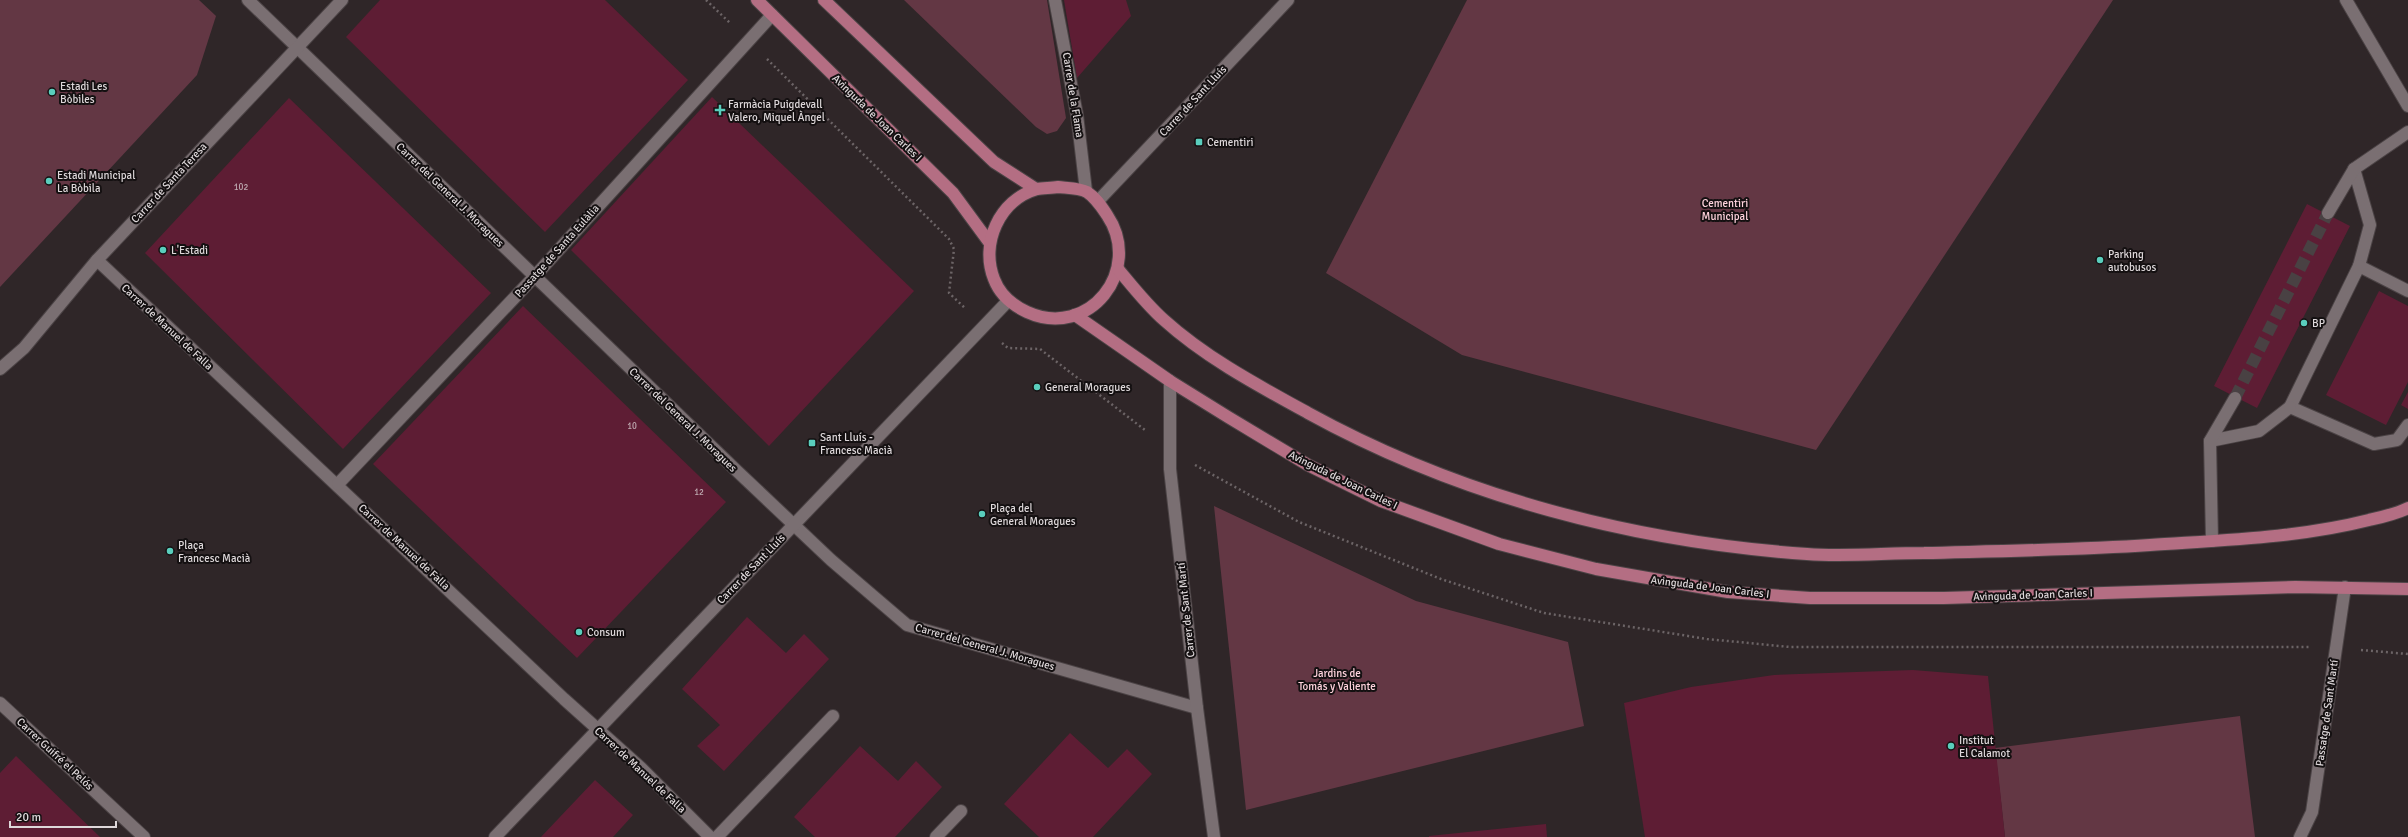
<svg xmlns="http://www.w3.org/2000/svg" width="2408" height="837" font-family="Signika,sans-serif">
<style>
.green{fill:#633744}
.building{fill:#5e1d34}
.lines{fill:none;stroke-linecap:round;stroke-linejoin:round}
.minor-tunnel{stroke:#494143;stroke-width:12;stroke-dasharray:12 6;stroke-linecap:butt}
.minor-casing{stroke:#4b4345;stroke-width:14}
.major-casing{stroke:#4b4345;stroke-width:14}
.path{stroke:#6c6466;stroke-width:2.5;stroke-dasharray:2 3;stroke-linecap:butt}
.minor{stroke:#7a6f72;stroke-width:12}
.major{stroke:#b46e83;stroke-width:12}
.poi-dot{fill:#5acebd;stroke:#141011;stroke-width:1.5}
.labels{text-anchor:middle;dominant-baseline:central;stroke-width:4;stroke-linejoin:round;paint-order:stroke}
.number-label{font-size:9px;fill:#bea9b0}
.poi-label{font-size:11px;fill:#ded8da;stroke:#141011;text-anchor:start}
.street-label{font-size:11px;fill:#ded8da;stroke:#141011}
.park-label{font-size:11px;fill:#ffd3dd;stroke:#141011}
</style>
<rect width="100%" height="100%" fill="#2f2628"/>
<!-- green -->
<g class="green">
<path d="M0,0H199L216,16L197,75L0,287Z"/>
<path d="M904,0H1047L1066,118L1057,131L1047,134L1036,127Z"/>
<path d="M1467,0H2113L1816,450L1462,355L1326,273Z"/>
<path d="M1214,506L1416,601L1568,642L1584,726L1246,810Z"/>
<path d="M2240,716L2255,837H2005L1995,748Z"/>
</g>
<!-- building -->
<g class="building">
<path d="M380,0H605L688,80L545,232L346,37Z"/>
<path d="M1064,0H1126L1131,16L1077,78Z"/>
<path d="M712,97L914,291L769,446L571,250Z"/>
<path d="M289,98L491,293L343,449L145,253Z"/>
<path d="M2307,204L2350,226L2257,408L2214,386Z"/>
<path d="M2379,291L2408,306V382L2386,425L2326,395Z"/>
<path d="M523,306L726,502L577,658L373,464Z"/>
<path d="M2408,392V409L2401,405Z"/>
<path d="M747,617L786,653L804,634L829,659L724,771L697,746L720,725L682,689Z"/>
<path d="M1913,670L1988,676L2005,837H1645L1624,703L1691,687L1774,675Z"/>
<path d="M1070,733L1108,768L1127,749L1152,774L1093,837H1039L1004,804Z"/>
<path d="M860,746L898,781L916,761L942,787L895,837H815L794,817Z"/>
<path d="M16,756L100,837H0V773Z"/>
<path d="M595,780L633,815L613,837H541Z"/>
<path d="M1546,824L1547,837H1429V836Z"/>
</g>
<g class="lines">
<!-- minor-tunnel -->
<path class="minor-tunnel" d="M2235,398L2328,213"/>
<defs>
<g id="minor">
<path d="M248,0L738,472L831,560L907,625L1197,708"/>
<path d="M1055,0L1077,115L1086,191"/>
<path d="M2346,0L2408,106"/>
<path d="M2354,169L2370,225L2359,266"/>
<path d="M1098,201L1288,0"/>
<path d="M2328,213L2354,169L2408,132"/>
<path d="M97,260L564,699L641,768L710,837"/>
<path d="M2408,291L2359,266L2290,407L2374,444L2397,440L2408,425"/>
<path d="M0,369L24,348L97,260L342,0"/>
<path d="M1170,381V469L1197,708L1214,837"/>
<path d="M2210,441L2259,431L2290,407"/>
<path d="M338,484L534,277L772,15"/>
<path d="M2212,541L2210,441L2235,398"/>
<path d="M0,703L144,837"/>
<path d="M495,837L1008,301"/>
<path d="M717,837L833,716"/>
<path d="M936,837L961,811"/>
<path d="M2300,837L2312,812L2345,587"/>
</g>
<g id="major">
<path d="M757,0L953,193L989,242"/>
<path d="M824,0L994,162L1036,189"/>
<path d="M1058,187C1066,188 1080,188 1087,192C1096,198 1101,206 1107,215C1144,270 1089,340 1027,312C1012,305 1000,295 994,279C980,244 999,200 1037,189C1043,188 1051,188 1058,187Z"/>
<path d="M1118,269C1133,287 1147,305 1164,320C1206,358 1259,386 1308,413C1461,497 1634,542 1807,554C1845,557 1885,553 1924,553C2000,551 2075,550 2150,545C2223,540 2298,538 2369,520C2382,517 2396,514 2408,508"/>
<path d="M1075,315L1170,381L1228,417L1308,465L1381,501L1499,544L1596,569L1728,592L1810,598H1944L2295,587L2408,589"/>
</g>
</defs>
<!-- minor casing -->
<use href="#minor" class="minor-casing"/>
<!-- major casing -->
<use href="#major" class="major-casing"/>
<!-- path -->
<g class="path">
<path d="M706,0L730,23"/>
<path d="M767,59L949,239L954,249L949,293L966,309"/>
<path d="M1002,343L1008,348L1040,349L1145,430"/>
<path d="M1195,465L1299,522L1441,579L1544,613L1707,639L1790,647H2311"/>
<path d="M2361,650L2408,654"/>
</g>
<!-- minor -->
<use href="#minor" class="minor"/>
<!-- major -->
<use href="#major" class="major"/>
</g>
<!-- markers -->
<g class="poi-dot">
<circle cx="52" cy="92" r="4"/>
<path d="M718 104h4v4h4v4h-4v4h-4v-4h-4v-4h4z"/>
<rect x="1195" y="138" width="8" height="8" rx="2"/>
<circle cx="49" cy="181" r="4"/>
<circle cx="163" cy="250" r="4"/>
<circle cx="2100" cy="260" r="4"/>
<circle cx="2304" cy="323" r="4"/>
<circle cx="1037" cy="387" r="4"/>
<rect x="808" y="439" width="8" height="8" rx="2"/>
<circle cx="982" cy="514" r="4"/>
<circle cx="170" cy="551" r="4"/>
<circle cx="579" cy="632" r="4"/>
<circle cx="1951" cy="746" r="4"/>
</g>
<g class="labels">
<!-- number labels -->
<g class="number-label">
<text x="241" y="187">102</text>
<text x="632" y="426">10</text>
<text x="699" y="492">12</text>
</g>
<!-- poi labels -->
<g class="poi-label">
<text x="60" y="86">Estadi Les<tspan x="60" dy="13">Bòbiles</tspan></text>
<text x="728" y="104">Farmàcia Puigdevall<tspan x="728" dy="13">Valero, Miquel Àngel</tspan></text>
<text x="1207" y="142">Cementiri</text>
<text x="57" y="175">Estadi Municipal<tspan x="57" dy="13">La Bòbila</tspan></text>
<text x="171" y="250">L'Estadi</text>
<text x="2108" y="254">Parking<tspan x="2108" dy="13">autobusos</tspan></text>
<text x="2312" y="323">BP</text>
<text x="1045" y="387">General Moragues</text>
<text x="820" y="437">Sant Lluís -<tspan x="820" dy="13">Francesc Macià</tspan></text>
<text x="990" y="508">Plaça del<tspan x="990" dy="13">General Moragues</tspan></text>
<text x="178" y="545">Plaça<tspan x="178" dy="13">Francesc Macià</tspan></text>
<text x="587" y="632">Consum</text>
<text x="1959" y="740">Institut<tspan x="1959" dy="13">El Calamot</tspan></text>
</g>
<!-- street labels -->
<g class="street-label">
<text transform="translate(1073 95) rotate(81)">Carrer de la Flama</text>
<text transform="translate(1193 101) rotate(-47)">Carrer de Sant Lluís</text>
<text transform="translate(877 118) rotate(44)">Avinguda de Joan Carles I</text>
<text transform="translate(169 183) rotate(-47)">Carrer de Santa Teresa</text>
<text transform="translate(450 195) rotate(44)">Carrer del General J. Moragues</text>
<text transform="translate(557 251) rotate(-48)">Passatge de Santa Eulàlia</text>
<text transform="translate(167 327) rotate(43)">Carrer de Manuel de Falla</text>
<text transform="translate(683 420) rotate(44)">Carrer del General J. Moragues</text>
<text transform="translate(1343 480) rotate(26)">Avinguda de Joan Carles I</text>
<text transform="translate(404 547) rotate(43)">Carrer de Manuel de Falla</text>
<text transform="translate(751 569) rotate(-46)">Carrer de Sant Lluís</text>
<text transform="translate(1710 587) rotate(7)">Avinguda de Joan Carles I</text>
<text transform="translate(2033 595) rotate(-2)">Avinguda de Joan Carles I</text>
<text transform="translate(1186 610) rotate(-96)">Carrer de Sant Martí</text>
<text transform="translate(985 647) rotate(16)">Carrer del General J. Moragues</text>
<text transform="translate(2327 713) rotate(-82)">Passatge de Sant Martí</text>
<text transform="translate(55 754) rotate(43)">Carrer Guifré el Pelós</text>
<text transform="translate(640 770) rotate(43)">Carrer de Manuel de Falla</text>
</g>
<!-- park labels -->
<g class="park-label">
<text x="1725" y="203">Cementiri<tspan x="1725" dy="13">Municipal</tspan></text>
<text x="1337" y="673">Jardins de<tspan x="1337" dy="13">Tomás y Valiente</tspan></text>
</g>
</g>
<!-- scale -->
<path d="M10 821v6h106v-6" fill="none" stroke="#ded8da" stroke-width="2"/>
<text x="16" y="821" font-size="12" fill="#ded8da" stroke="#141011" stroke-width="3" paint-order="stroke">20 m</text>
</svg>
